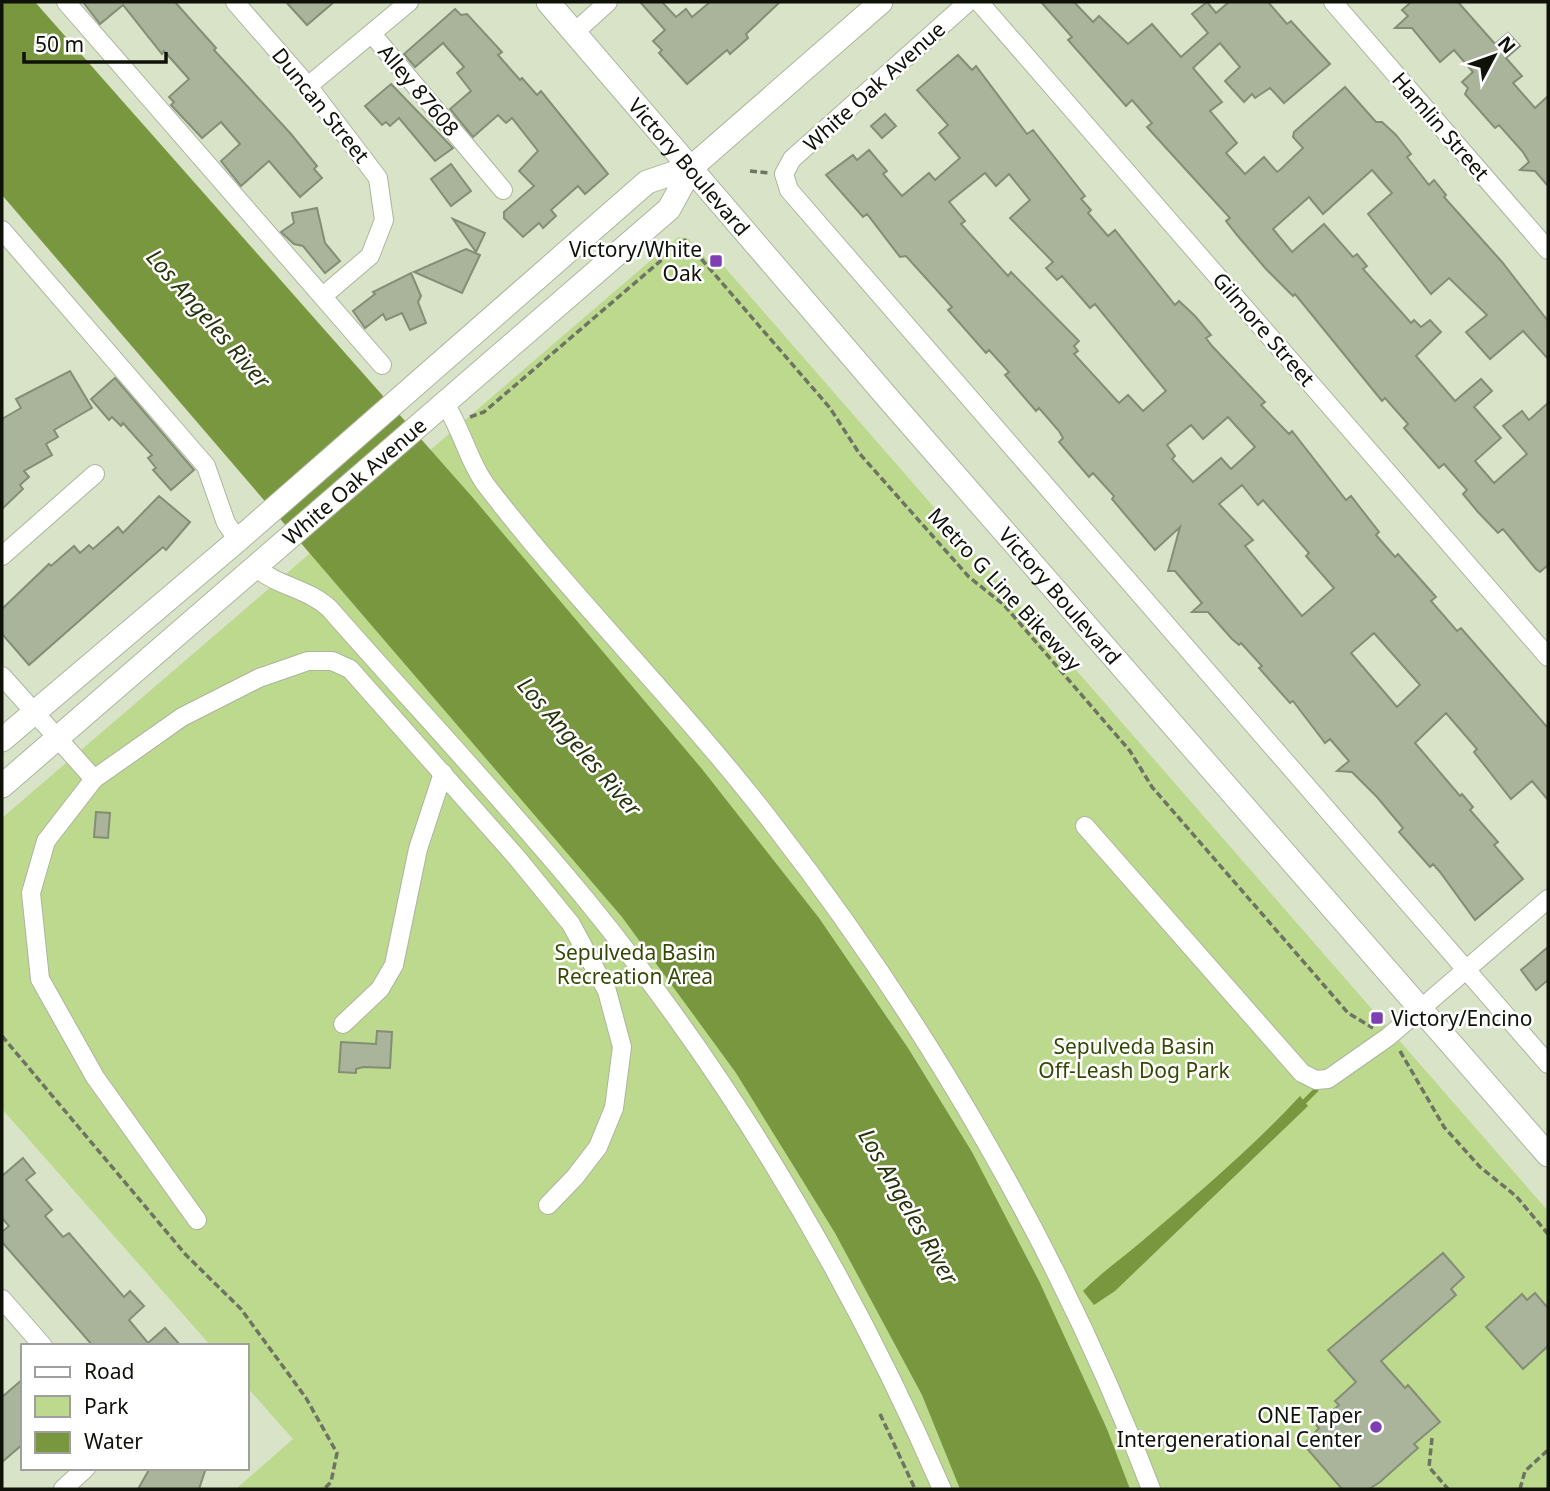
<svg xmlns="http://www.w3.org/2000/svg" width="1550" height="1491" font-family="'Noto Sans',sans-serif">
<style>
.green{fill:#bcd98e}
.water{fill:#78973e}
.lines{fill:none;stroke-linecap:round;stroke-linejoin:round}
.stream{stroke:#78973e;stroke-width:5}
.building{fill:#a9b49a;stroke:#848e76;stroke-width:2;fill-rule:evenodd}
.minor-casing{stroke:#abb69c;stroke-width:20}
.major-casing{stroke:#abb69c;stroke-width:25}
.path{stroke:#6d7463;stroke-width:3.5;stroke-dasharray:7 3.5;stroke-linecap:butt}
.minor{stroke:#fff;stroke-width:18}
.major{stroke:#fff;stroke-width:23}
.poi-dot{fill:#7e3fb4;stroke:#fff;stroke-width:2.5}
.labels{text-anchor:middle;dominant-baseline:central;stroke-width:5;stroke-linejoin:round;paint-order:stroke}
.street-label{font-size:21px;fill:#0e1209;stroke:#fff}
.poi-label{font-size:21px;fill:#0e1209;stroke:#fff;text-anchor:end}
.park-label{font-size:21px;fill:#354905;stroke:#fff}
.water-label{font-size:23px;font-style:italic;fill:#27340e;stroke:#fff}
</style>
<rect width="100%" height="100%" fill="#d8e3c8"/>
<!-- green -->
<path class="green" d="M678,237L689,239L714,268L721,263L1548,1211V1489H236L293,1439L247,1387V1346H211L2,1109V818Z"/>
<!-- water -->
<g class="water">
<path d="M2,2H35L474,499L702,769L819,918L908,1048L972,1152L1039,1281L1107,1429L1130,1489H960L922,1395L835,1233L736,1073L622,917L2,195Z"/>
<path d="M1300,1096L1308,1106L1115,1291L1094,1305L1083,1291C1101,1273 1121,1259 1141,1242C1196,1195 1251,1149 1300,1096Z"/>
</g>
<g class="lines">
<!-- stream -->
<path class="stream" d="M1301,1105L1316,1090"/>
</g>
<!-- building -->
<g class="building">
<path d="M83,2H175L216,48L214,50L291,134L317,166L314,169L322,178L300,197L269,161L241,186L221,161L240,144L221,122L202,138L171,105L174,102L169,97L189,79L164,51L162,54L123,5L100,24Z"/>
<path d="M286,2H334L307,25Z"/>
<path d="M640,2H662L676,17L686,9L692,17L710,2H780L746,34L748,38L730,54L727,50L687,84L659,53L662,50L653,41L665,30Z"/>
<path d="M1041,2H1074L1093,22L1099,16L1128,44L1152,24L1181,57L1208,33L1192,14L1207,2L1216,13L1229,2H1268L1287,24L1291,21L1330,64L1284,103L1270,88L1255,98L1252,94L1244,102L1225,81L1240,67L1220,43L1193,68L1222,102L1210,111L1237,143L1226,153L1245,174L1264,157L1277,172L1281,169L1303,148L1293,137L1294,132L1345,87L1376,122H1382L1396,135L1411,154L1407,157L1429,185L1434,180L1446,195L1444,197L1502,262L1548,321V359L1523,331L1490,359L1466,332L1487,315L1449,278L1431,294L1368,214L1392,193L1372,170L1323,214L1309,197L1273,229L1292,252L1324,224L1353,257L1357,254L1367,266L1363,269L1411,323L1414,320L1421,327L1430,320L1441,332L1416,356L1455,401L1481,379L1492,391L1474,407L1501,438L1475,461L1494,483L1527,454L1503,426L1522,411L1529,420L1548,403V565L1540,572L1536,569L1503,529L1498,533L1478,512L1463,494L1467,490L1444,464L1439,468L1404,428L1408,424L1385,398L1382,401L1295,294L1293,296L1266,269L1237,235L1226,221L1230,218L1147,127L1152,123L1132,100L1126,106L1068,40L1072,37Z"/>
<path d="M1411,2H1458L1495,44L1508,33L1520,46L1506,58L1522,76L1513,83L1535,108L1548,96V186L1535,171L1520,170L1529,162L1523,152L1499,125L1495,128L1465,94L1468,88L1462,82L1473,72L1454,50L1440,62L1412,28H1395L1408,16L1402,10Z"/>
<path d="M455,9L461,15L467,14L502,52L498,55L520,80L522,78L537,95L541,91L608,174L585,194L578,186L551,210L556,216L543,228L539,223L523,237L504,218V212L534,186L519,171L538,151L512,118L506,123L498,115L473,137L450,109L471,91L457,73L464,67L443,43L415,67L404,54Z"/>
<path d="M958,55L972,70L976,66L1027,134L1033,130L1085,196L1081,199L1091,210L1088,213L1108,236L1115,230L1175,305L1179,301L1195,316L1211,335L1206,338L1212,346L1265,402L1261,405L1289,434L1292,431L1346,500L1351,496L1379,532L1376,535L1395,557L1398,554L1436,597L1431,601L1457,631L1461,628L1548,728V800L1532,781L1511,799L1474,752L1477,749L1446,713L1415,743L1460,796L1462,794L1473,807L1470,810L1498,842L1494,845L1523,879L1475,920L1440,872L1433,864L1430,867L1399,832L1403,828L1377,797L1352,772L1337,771L1349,761L1330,739L1325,743L1322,739L1293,701L1290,703L1259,668L1262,666L1241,643L1239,645L1232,639L1208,612H1192L1202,603L1175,571H1168L1180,527L1155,550L1112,499L1114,496L1093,473L1089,477L1059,442L1063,438L1059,431L1039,408L1036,411L1005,375L1009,372L989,350L986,353L948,310L952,307L906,256L900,257L867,214L863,217L826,175L853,155L857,160L869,150L887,171L883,174L902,196L929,173L935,180L960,158L939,133L948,125L917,90ZM985,173L996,186L1009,174L1030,200L1010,218L1053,262L1046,268L1057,280L1062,276L1090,308L1095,304L1166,391L1143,411L1128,395L1119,403L1074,354L1078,351L1074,346L1079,341L1011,272L1008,276L961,224L965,221L949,202ZM1228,417L1255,447L1231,469L1221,458L1193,482L1172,459L1175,456L1167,445L1191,425L1203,439ZM1242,485L1258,505L1263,500L1309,553L1306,556L1334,588L1302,616L1245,546L1253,540L1219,504ZM1374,633L1420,685L1397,707L1351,653Z"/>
<path d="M391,84L453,148L435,161L399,118L390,126L386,122L382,125L365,106Z"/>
<path d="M885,114L896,126L882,138L871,126Z"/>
<path d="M451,164L471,191L451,206L431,179Z"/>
<path d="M317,208L325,243L340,261L325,273L303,246L294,244L281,232L294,223L292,213Z"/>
<path d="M453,219L485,233L476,252Z"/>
<path d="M466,249L480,255L462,293L414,272Z"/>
<path d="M411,273L421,296L418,302L426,323L410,330L402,313L386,320L383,314L365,328L353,311L375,294L373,292Z"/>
<path d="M70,371L92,408L54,430L58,437L46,444L52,455L24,471L29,477L20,485L23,489L2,509V419L21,408L16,399Z"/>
<path d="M115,378L194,470L171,490L153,470L156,468L148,458L152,455L139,441L123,423L121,426L112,417L109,420L91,399Z"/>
<path d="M159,496L190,522L166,550L163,547L29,665L2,634V609L49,564L51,566L74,546L80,553L89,545L93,549L118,527L123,533Z"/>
<path d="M96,812L110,813L108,838L94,837Z"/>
<path d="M1548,947V980L1536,990L1521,970Z"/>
<path d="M377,1031L392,1032L390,1068L363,1067L356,1069V1073L339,1072L341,1042L376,1044Z"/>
<path d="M23,1158L35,1173L26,1180L52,1210L45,1216L63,1237L69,1233L124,1297L130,1291L144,1306L129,1320L148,1343L165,1328L181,1346H93L2,1242V1232L9,1226L2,1218V1176Z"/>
<path d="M1443,1253L1464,1277L1451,1289L1456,1295L1381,1361L1405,1388L1408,1385L1440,1422L1414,1444L1418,1448L1380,1482L1369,1489H1342L1304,1445L1319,1428L1316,1425L1339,1405L1335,1401L1356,1382L1328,1350Z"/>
<path d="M1535,1293L1548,1308V1346L1523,1369L1486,1327L1522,1294L1527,1300Z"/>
<path d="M23,1379V1444L2,1462V1397Z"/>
<path d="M150,1468H206L199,1489H138Z"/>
</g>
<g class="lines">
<defs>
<g id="minor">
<path d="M66,2L382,365"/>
<path d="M235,2L308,86L378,178L384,220L370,256L323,296"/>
<path d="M968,2L792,159L784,174L789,190L1548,1064"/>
<path d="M979,2L1548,657"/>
<path d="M1333,2L1548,250"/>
<path d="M575,32L608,2"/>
<path d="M372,34L503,190"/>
<path d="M308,86L409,2"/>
<path d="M2,230L206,466L226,523L238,540"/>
<path d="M444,402C462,429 469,464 489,489C578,604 684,708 773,824C926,1021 1063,1256 1151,1489"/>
<path d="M2,556L95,474"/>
<path d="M254,566C276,586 307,588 329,608C415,706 505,801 587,901C733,1080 850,1278 942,1489"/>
<path d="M2,676L94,779"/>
<path d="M1085,826L1302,1073L1316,1080L1328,1079L1388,1037L1548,899"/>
<path d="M343,1024L380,989L394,965L418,849L443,773"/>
<path d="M197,1220L95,1077L40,979L31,893L46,841L94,779L182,717L259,678L308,661H332L350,669L518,859L571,924L607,991L622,1047L614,1108L598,1147L575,1177L548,1205"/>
<path d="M2,1299L43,1346"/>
<path d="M63,1489L86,1468"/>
</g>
<g id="major">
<path id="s1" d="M548,2L893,404L1548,1155"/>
<path d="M2,740L238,540L647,182L692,167"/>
<path id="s2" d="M2,786L669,209L692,167L881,2"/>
</g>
</defs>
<!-- minor casing -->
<use href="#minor" class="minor-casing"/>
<!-- major casing -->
<use href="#major" class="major-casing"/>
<!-- path -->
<g class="path">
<path d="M750,171L769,173"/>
<path d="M470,417L484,412L685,240L830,408L859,453L969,577L1004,605L1130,751L1152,787L1348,1013L1373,1028"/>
<path d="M2,1036L186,1255L241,1309L306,1398L337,1453L331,1482L324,1489"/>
<path d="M1400,1051L1444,1127L1480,1167L1516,1196L1548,1234"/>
<path d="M880,1414L915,1489"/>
<path d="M1432,1438L1429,1467L1448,1489"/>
<path d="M1520,1489L1525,1471L1548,1450"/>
</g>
<!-- minor -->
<use href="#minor" class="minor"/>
<!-- major -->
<use href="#major" class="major"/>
</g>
<!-- markers -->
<g class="poi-dot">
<rect x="709" y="254" width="14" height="14" rx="3.5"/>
<rect x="1370" y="1011" width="14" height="14" rx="3.5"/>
<circle cx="1376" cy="1427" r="7"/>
</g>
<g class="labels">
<!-- street labels -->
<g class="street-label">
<text transform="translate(874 86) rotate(-42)">White Oak Avenue</text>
<text transform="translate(419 90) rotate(50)">Alley 87608</text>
<text transform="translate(321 105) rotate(51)">Duncan Street</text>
<text transform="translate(1441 126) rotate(49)">Hamlin Street</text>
<text stroke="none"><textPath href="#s1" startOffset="217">Victory Boulevard</textPath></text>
<text transform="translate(1264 329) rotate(49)">Gilmore Street</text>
<text stroke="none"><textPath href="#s2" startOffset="466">White Oak Avenue</textPath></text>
<text transform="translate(1005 589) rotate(47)">Metro G Line Bikeway</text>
<text stroke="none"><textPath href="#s1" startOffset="784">Victory Boulevard</textPath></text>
</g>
<!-- poi labels -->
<g class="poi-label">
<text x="702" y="249">Victory/White<tspan x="702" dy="24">Oak</tspan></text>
<text x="1391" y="1018" text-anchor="start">Victory/Encino</text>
<text x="1362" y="1415">ONE Taper<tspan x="1362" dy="24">Intergenerational Center</tspan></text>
</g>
<!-- park labels -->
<g class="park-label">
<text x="635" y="952">Sepulveda Basin<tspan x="635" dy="24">Recreation Area</tspan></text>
<text x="1134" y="1046">Sepulveda Basin<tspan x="1134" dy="24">Off-Leash Dog Park</tspan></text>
</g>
<!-- water labels -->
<g class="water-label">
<text transform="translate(209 318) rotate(49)">Los Angeles River</text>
<text transform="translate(580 746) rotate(49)">Los Angeles River</text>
<text transform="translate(909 1206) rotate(60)">Los Angeles River</text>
</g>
</g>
<!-- border -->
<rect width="1550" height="1491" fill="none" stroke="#0e1209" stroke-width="7"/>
<!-- legend -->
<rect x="21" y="1344" width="228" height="126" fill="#ffffff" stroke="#9fa09d" stroke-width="2"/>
<rect x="35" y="1367" width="35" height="10" fill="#ffffff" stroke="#9fa09d" stroke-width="2"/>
<text x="84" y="1379" font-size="21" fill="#0e1209">Road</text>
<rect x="35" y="1396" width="35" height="21" fill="#bcd98e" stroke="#9fa09d" stroke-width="2"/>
<text x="84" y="1414" font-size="21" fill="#0e1209">Park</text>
<rect x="35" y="1432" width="35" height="21" fill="#78973e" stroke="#9fa09d" stroke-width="2"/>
<text x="84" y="1449" font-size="21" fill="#0e1209">Water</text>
<!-- north arrow -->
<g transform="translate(1494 56) rotate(49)" stroke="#ffffff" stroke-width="5" paint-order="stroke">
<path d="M0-5L12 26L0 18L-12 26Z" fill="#0e1209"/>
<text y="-10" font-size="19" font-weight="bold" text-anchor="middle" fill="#0e1209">N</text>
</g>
<!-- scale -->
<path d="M24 52v10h142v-10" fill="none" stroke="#0e1209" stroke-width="3.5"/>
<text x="35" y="52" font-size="21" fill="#0e1209" stroke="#ffffff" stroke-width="5" paint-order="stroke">50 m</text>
</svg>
